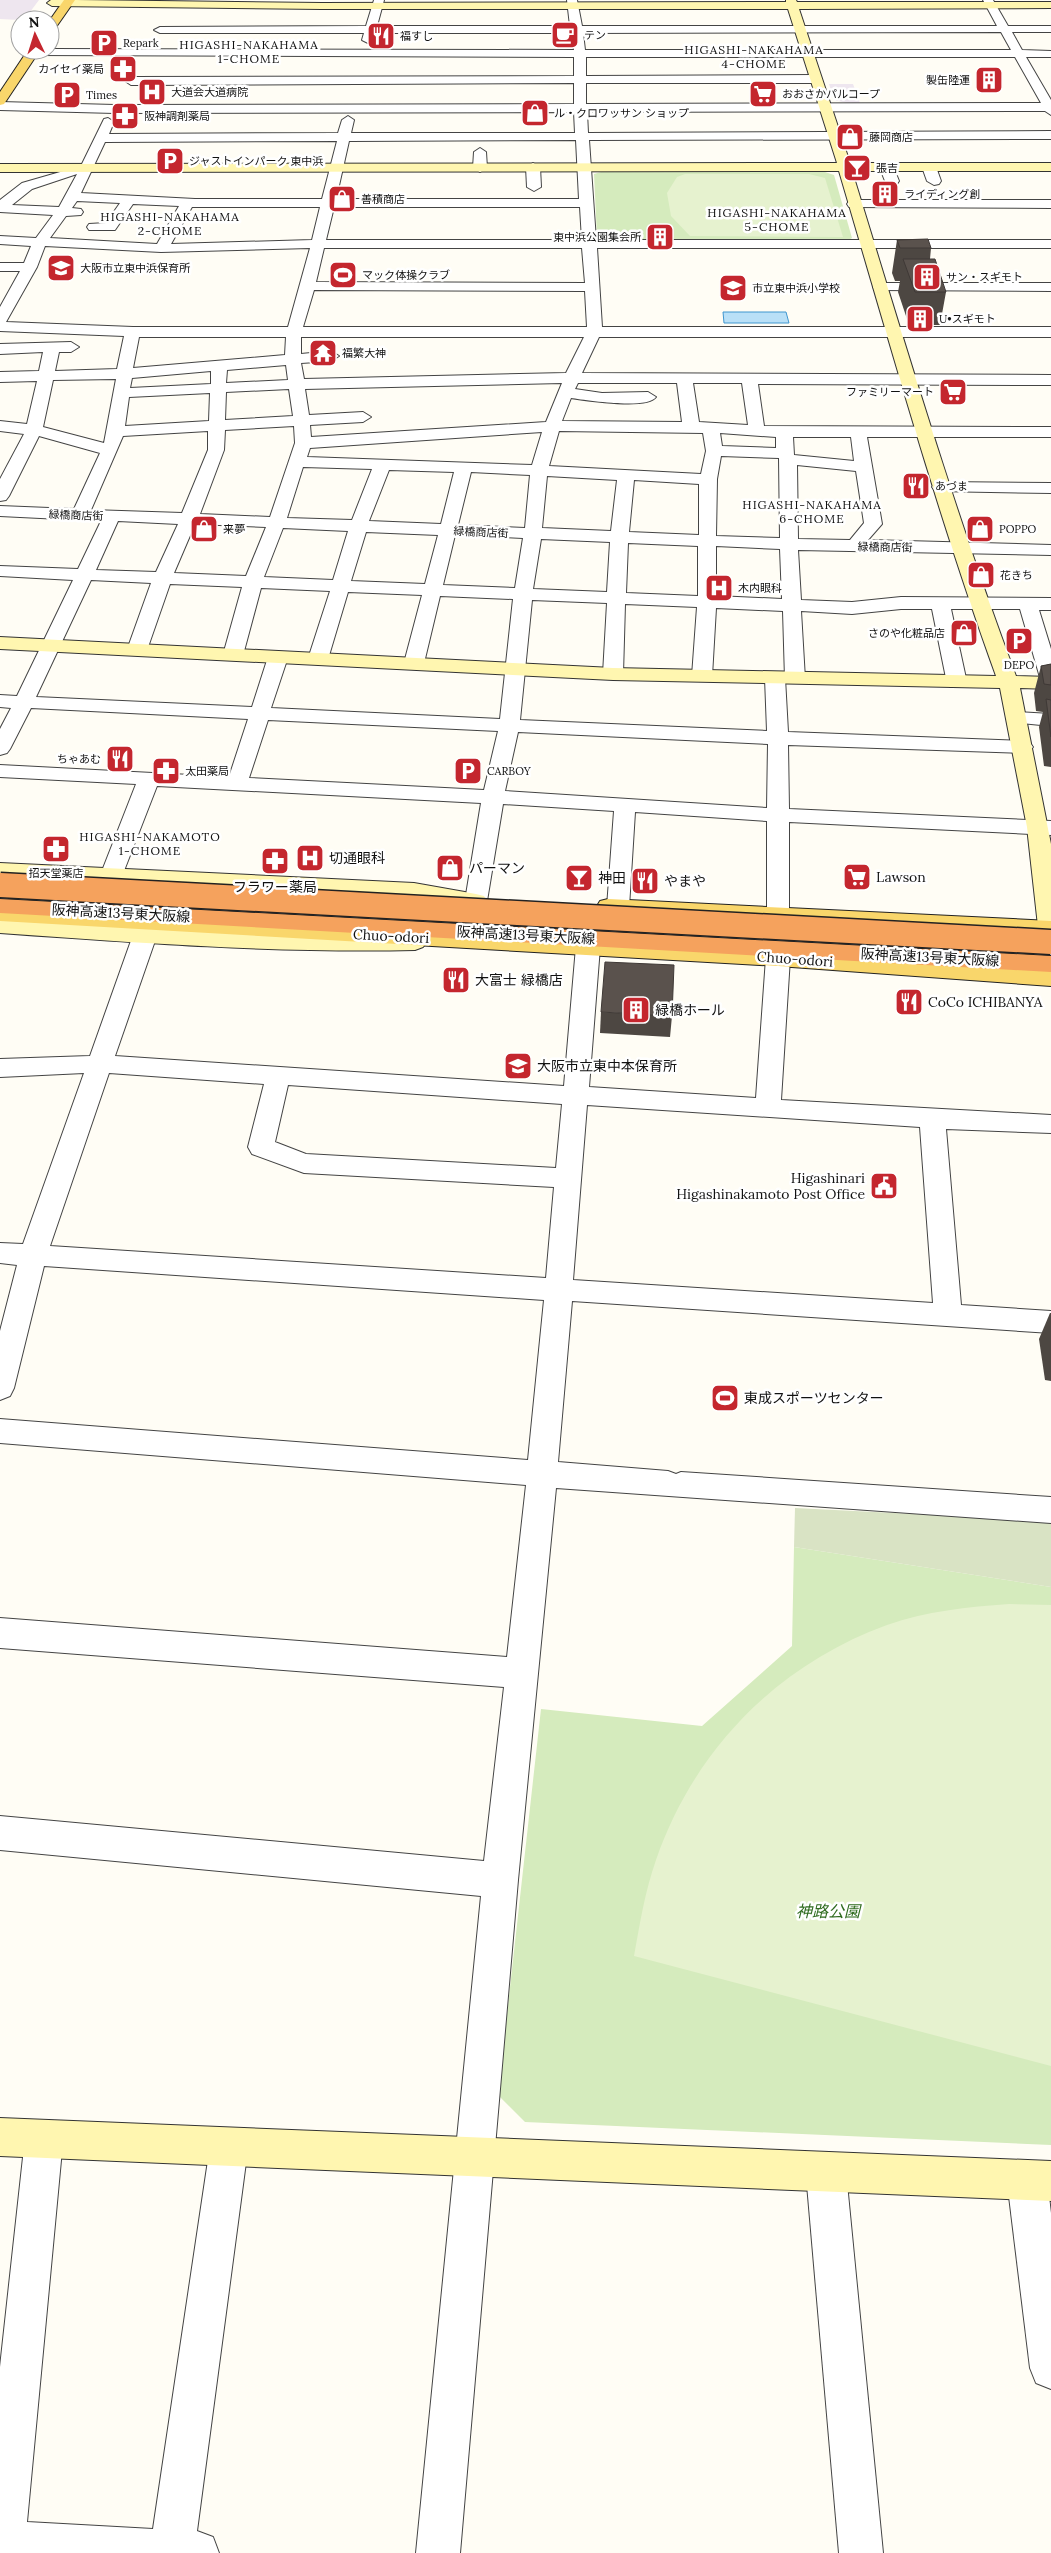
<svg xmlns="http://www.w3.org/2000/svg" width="1051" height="2553" font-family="Lora,'Noto Sans JP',serif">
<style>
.industrial{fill:#eee6ef}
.green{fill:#d5ebbd}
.cemetery{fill:#d9e3c4}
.pitch{fill:#e6f2cf}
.water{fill:#b9e0f7;stroke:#3f96cf}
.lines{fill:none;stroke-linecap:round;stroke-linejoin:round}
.street-casing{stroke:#444;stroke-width:2}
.secondary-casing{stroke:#333;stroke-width:2}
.primary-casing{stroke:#222;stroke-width:2}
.highway-casing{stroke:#222;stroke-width:2}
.street{fill:#fff;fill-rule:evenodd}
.secondary{fill:#fff6b0;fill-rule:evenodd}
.primary{fill:#f9d66b;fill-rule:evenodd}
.highway{fill:#f5a25d;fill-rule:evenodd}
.highway-bridge-casing{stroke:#222;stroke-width:27;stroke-linecap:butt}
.highway-bridge{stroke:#f5a25d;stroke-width:24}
.wall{fill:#4d4742}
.building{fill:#5a524d;stroke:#3f3936}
.labels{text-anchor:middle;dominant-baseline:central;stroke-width:5;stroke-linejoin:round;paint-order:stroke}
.far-poi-label{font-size:11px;fill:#111;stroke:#fff;text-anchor:start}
.far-street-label{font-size:11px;fill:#111;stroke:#fff}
.far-neighbourhood-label{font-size:12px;letter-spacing:1px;fill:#111;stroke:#fff}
.poi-label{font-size:14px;fill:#111;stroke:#fff;text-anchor:start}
.street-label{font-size:14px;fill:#111;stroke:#fff}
.near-park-label{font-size:16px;font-style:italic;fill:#2f6b1f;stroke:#fff}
</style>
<rect width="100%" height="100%" fill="#fffdf5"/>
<!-- industrial -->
<g class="industrial">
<path d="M0,0H39L24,20H20L0,19Z"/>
<path d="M829,84H853L860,103H847L834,100Z"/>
</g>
<!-- green -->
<g class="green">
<path d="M822,171L834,175L852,238L847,241L606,240L597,236L594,174L601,172Z"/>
<path d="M794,1547L1051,1587V2145L525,2122L498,2095L541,1709L702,1726L792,1646Z"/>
</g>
<!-- cemetery -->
<path class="cemetery" d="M795,1508L1051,1521V1587L794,1547Z"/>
<!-- pitch -->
<g class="pitch">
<path d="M685,174H809L825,178L843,237L690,236L671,216L667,193L677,177Z"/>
<path d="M1009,1604L1051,1605V2066L634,1956C640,1923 645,1891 656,1860C694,1750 777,1665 887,1625C926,1611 968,1607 1009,1604Z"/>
</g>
<!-- water -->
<path class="water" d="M723,312H786L789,323H724Z"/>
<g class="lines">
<defs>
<g id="street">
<path d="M374,0H384L377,26H570L567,0H577L582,26H997L983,0H993L1008,26H1051V32H1012L1022,50L1051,51V57H1026L1051,100V115L1045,111L587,112L588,133L1051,131V139L589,140L596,240H1051V248H597L602,327H1051V337H599L582,373L1051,375V385L758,384L764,426L1051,427V437H867L882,524L868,540L1051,545V555L798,550L801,600L852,602L901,597L1051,598V610H1039L1051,649V687L1044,685L1041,681L1020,609H951L967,683L964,687H950L947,683L932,609H901L852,614L801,611L805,679L802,683H788L785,679L783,611L716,608L712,676L709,680H695L692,676L697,607L625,604L623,674L620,678H606L603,674L607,603L532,600L520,720L767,731L765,678L768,674H782L785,678L788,732L1023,741L1030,743L1033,747L1030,751L1023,753L788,745L789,809L1051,821V835L789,822V914L786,919L778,921L770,919L767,914V821L635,812L629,907L626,912L618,914L610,912L607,907L614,811L503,804L487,901L484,906L476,908L468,906L465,901L481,803L157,786L122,876L119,881L111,883L103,881L100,876L136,784L0,777V765L229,777L248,719L31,708L10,749L7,753L0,755V729L11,708L0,707V695L17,696L73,580L0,576V566L78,569L101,521L0,516V506L74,509L100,453L39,436L9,496L6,500L0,501V479L24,434L0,431V421L27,424L37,381L0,382V372L39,371L43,352L0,354V344L71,342L79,347L71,352H59L55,371L117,369L124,336L0,331V307L20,271H0V263H24L31,246L0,244V236L36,238L53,215L0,212V200L22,183L81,166L104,119L108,118L114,122L109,134L338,133L342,120L348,116L354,120L351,133H575L574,112L115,113L0,110V102L115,105L574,104V83L131,85L125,81L131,77L574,76V57L33,55L27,52L50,49L574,50L571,33H376L372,42L368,43L362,40L364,33H160L154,30L160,27L366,26ZM1001,32L1011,50H585L583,33ZM586,57H1015L1041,103L586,104V83H816L822,79L816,75L586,76ZM576,140L579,199H336L349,141ZM337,141L322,199H195L81,193L105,142ZM77,174L59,207L12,205L32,189ZM77,201L120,203L106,223L89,224L87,227L89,230H115L133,204L179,206L157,244L50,238L66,216L81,215L83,212L81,209L72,208ZM192,207H320L312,240L171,244ZM334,207H580L582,240H326ZM45,246L161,252L310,248L288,327H133L6,322L37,267ZM324,248H582L585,283L316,282ZM314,290L585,291L587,327H303ZM139,337H286L285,355L133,368ZM301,337H584L566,373L304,379L301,363L331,361L339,356L331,351L301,354ZM286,365L288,380L226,383L227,370ZM211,371V384L130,388L132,378ZM116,379L104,443L43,427L53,380ZM562,383L546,422L311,437L310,425L363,422L371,417L363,412L309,415L305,389ZM578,383H677L682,422L562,421L571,398C585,400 647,410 656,397L648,392L602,393L575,389ZM693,383H742L748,425L699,422ZM289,389L293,416L225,420L226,392ZM210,393L209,421L125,426L129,397ZM294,426L295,443L270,517L200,514L224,450L225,430ZM208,431V450L182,513L91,510L123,436ZM559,431L703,433L706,451L701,474L549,466ZM542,432L532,465L307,457L310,448ZM720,433L776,437V448L722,446ZM793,437H851L854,461L794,455ZM721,456L779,458L780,538L716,536L717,479ZM797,465L856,471L864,523L850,540L798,539ZM303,467L372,469L352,520L287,518ZM389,470L454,472L441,524L369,521ZM471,472L530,475L525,528L458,525ZM547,476L617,480L611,531L542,528ZM634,480L699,484V535L629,532ZM118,521L178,524L156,572L96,570ZM195,524L266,527L246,576L174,573ZM283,528L348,531L333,580L264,577ZM366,532L438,535L425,584L351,581ZM455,535L523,538L515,588L443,585ZM541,539L610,542L607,592L533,589ZM628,543L698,546V596L626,593ZM716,546L780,549L782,599L716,596ZM91,580L151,583L127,650L130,654H144L147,650L170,584L242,587L223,655L226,659H240L243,655L261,588L330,591L308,659L311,663H325L328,659L348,592L422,595L404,663L407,667H421L424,663L440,596L513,599L500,719L271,708L288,657L285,653H271L268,657L252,707L36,697ZM268,720L498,731L484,790L249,778ZM518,732L768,744L767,808L505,791Z"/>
<path d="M480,148L486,152L487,168L480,172L473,168L474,152Z"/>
<path d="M886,162L893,166L899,181L897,184L892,185L885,181L879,166Z"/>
<path d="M533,163L540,167L541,187L534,191L527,187L526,167Z"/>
<path d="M929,163L936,167L941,181L939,184L934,185L927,181L922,167Z"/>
<path d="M854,200H1051V208L849,207L847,204L849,201Z"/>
<path d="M880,283H1051V291L875,290L873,287L875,284Z"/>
<path d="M941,482L1051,483V493L935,491L932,487L935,483Z"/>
<path d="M1017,712L1051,714V726L1010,722L1007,718L1010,714Z"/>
<path d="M145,927L153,930L157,935L115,1056L564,1086L576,947L580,942L588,939L596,942L600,947L589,1087L756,1098L766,958L770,953L778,950L786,953L790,958L781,1100L1051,1115V1133L946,1129L961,1305L1051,1311V1333L572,1301L558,1462L668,1471L676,1474L681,1472L1051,1497V1523L556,1488L518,1880L460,2553H416L481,1896L0,1850V1816L484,1861L504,1687L0,1648V1618L507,1657L526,1485L0,1443V1419L528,1460L544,1300L44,1266L14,1388L10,1396L0,1400V1331L17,1265L0,1263V1243L23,1244L84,1073L0,1077V1059L90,1056L133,935L137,930ZM109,1073L264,1084L248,1147L252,1154L304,1173L554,1187L546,1278L50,1246ZM288,1085L562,1104L556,1168L306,1154L275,1142ZM587,1105L920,1127L933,1303L573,1280Z"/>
<path d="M44,2120L58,2125L63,2139L27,2522L153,2529L210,2147L215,2133L229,2128L243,2133L248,2147L197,2531L213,2537L219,2553H0V2367L25,2139L30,2125Z"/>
<path d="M826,2153L840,2159L846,2173L883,2553H839L806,2173L812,2159Z"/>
<path d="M1027,2160L1041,2166L1047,2180L1051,2213V2389L1036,2383L1030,2368L1007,2180L1013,2166Z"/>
</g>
<g id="secondary">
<path d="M77,0L322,3L786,2V0H796L797,2H1051V8L799,9L850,163H1051V171H852C904,340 954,511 1016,676L1051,677V689L1020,688L1051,844V943L1043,940L1039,935L1027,827L1000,688L613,680L0,649V637L613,668L996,676C936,510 889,340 839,171L0,172V164L837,163L788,9H322L52,6L47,3L51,0Z"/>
<path d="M0,863L414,883L476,894L484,896L487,901L484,906L476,908L414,897L0,877Z"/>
<path d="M0,919L259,934H415L423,937L427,942L423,947L415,950C276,953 138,943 0,933Z"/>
<path d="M0,2118L1051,2161V2201L0,2156Z"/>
</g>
<g id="primary">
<path d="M64,0H75L54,30L50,31V20Z"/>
<path d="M28,50H40L4,104L0,105V92Z"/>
<path d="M608,899L1051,921V935L600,911L597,906L600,901Z"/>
<path d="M0,907L778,950L1051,970V986L778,966L0,921Z"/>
</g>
<path id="highway" d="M0,899L1051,956V972L0,913Z"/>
</defs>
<!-- street casing -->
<use href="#street" class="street-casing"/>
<!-- secondary casing -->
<use href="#secondary" class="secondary-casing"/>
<!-- primary casing -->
<use href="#primary" class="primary-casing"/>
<!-- highway casing -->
<use href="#highway" class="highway-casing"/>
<!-- street -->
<use href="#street" class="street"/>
<!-- secondary -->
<use href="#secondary" class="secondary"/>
<!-- primary -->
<use href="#primary" class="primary"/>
<!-- highway -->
<use href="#highway" class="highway"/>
<defs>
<path id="highway-bridge" d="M0,885L1051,942"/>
</defs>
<!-- highway-bridge casing -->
<use href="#highway-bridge" class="highway-bridge-casing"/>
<!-- highway-bridge -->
<use href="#highway-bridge" class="highway-bridge"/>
</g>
<!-- wall -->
<g class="wall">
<path d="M897,240L931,248L930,259L946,292L940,325H909L898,292L900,281H895L892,273Z"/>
<path d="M1051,664V767L1044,766L1039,727L1043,712L1036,711L1034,693L1041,666Z"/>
<path d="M601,1012L672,1016L670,1037L600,1033Z"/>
<path d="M1050,1313H1051V1381L1045,1380L1039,1339Z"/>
</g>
<!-- building -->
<g class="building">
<path d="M928,239L931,248H900L897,240Z"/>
<path d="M903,259H935L946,292H915Z"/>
<path d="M1051,664V685L1044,684L1041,666Z"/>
<path d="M1046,699L1051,700V737Z"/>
<path d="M605,962L674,965L672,1016L601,1012Z"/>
</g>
<!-- icons -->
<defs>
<symbol id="cafe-square" viewBox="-11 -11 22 22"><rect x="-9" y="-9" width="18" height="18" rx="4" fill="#c4262e" stroke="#fff"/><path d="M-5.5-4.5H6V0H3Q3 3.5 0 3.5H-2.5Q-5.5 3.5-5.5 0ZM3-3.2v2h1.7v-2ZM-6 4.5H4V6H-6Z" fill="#fff"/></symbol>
<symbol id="restaurant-square" viewBox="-11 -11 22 22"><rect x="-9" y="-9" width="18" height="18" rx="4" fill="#c4262e" stroke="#fff"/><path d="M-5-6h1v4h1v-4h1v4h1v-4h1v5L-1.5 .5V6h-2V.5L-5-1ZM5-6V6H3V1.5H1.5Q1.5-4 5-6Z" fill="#fff"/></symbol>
<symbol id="parking-square" viewBox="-11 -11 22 22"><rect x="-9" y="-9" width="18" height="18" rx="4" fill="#c4262e" stroke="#fff"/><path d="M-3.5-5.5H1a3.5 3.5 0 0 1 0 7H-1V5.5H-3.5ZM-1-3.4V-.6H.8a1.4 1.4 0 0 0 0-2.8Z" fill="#fff"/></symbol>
<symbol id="pharmacy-square" viewBox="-11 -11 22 22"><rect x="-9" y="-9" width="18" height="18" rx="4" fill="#c4262e" stroke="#fff"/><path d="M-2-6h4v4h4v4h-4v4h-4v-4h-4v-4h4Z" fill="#fff"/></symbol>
<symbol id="building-square" viewBox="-11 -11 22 22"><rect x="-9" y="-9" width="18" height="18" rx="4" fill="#c4262e" stroke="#fff"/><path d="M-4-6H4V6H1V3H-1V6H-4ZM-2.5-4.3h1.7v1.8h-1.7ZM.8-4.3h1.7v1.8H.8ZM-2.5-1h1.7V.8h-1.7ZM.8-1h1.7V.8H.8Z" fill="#fff"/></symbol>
<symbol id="hospital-square" viewBox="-11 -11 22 22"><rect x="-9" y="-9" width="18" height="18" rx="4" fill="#c4262e" stroke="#fff"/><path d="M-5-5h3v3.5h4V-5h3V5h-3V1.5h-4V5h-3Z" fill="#fff"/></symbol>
<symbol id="supermarket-square" viewBox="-11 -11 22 22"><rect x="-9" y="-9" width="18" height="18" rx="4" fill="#c4262e" stroke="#fff"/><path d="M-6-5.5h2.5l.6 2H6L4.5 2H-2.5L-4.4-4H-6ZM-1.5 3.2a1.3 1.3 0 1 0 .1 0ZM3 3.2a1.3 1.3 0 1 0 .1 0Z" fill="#fff"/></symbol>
<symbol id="shop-square" viewBox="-11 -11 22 22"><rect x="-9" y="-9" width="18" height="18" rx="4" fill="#c4262e" stroke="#fff"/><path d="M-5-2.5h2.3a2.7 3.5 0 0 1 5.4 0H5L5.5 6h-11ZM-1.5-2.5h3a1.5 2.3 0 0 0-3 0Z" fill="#fff"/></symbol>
<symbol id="bar-square" viewBox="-11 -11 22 22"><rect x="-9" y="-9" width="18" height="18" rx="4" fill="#c4262e" stroke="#fff"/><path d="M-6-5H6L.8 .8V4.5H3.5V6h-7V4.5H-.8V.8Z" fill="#fff"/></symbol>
<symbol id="school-square" viewBox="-11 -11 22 22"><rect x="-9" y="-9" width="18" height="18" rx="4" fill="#c4262e" stroke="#fff"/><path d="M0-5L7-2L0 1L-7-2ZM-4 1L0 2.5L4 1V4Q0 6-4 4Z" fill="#fff"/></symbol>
<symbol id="stadium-square" viewBox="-11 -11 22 22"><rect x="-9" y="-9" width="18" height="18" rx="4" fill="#c4262e" stroke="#fff"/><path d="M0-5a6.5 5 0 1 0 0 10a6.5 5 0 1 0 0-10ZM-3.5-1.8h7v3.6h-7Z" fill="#fff"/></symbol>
<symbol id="temple-square" viewBox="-11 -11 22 22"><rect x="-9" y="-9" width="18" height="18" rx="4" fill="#c4262e" stroke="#fff"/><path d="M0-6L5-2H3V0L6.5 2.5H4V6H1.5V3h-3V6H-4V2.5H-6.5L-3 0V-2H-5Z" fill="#fff"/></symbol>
<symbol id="civic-square" viewBox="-11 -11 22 22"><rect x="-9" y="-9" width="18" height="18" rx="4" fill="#c4262e" stroke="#fff"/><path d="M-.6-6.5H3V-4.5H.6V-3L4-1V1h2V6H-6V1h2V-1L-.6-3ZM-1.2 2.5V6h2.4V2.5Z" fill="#fff"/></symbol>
</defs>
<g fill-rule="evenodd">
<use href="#cafe-square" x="549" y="19" width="32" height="32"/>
<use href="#restaurant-square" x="365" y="20" width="32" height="32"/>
<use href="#parking-square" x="88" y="27" width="32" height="32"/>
<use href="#pharmacy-square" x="107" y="53" width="32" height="32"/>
<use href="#building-square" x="973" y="64" width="32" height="32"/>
<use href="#hospital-square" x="136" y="76" width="32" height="32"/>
<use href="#supermarket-square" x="747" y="78" width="32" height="32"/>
<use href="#parking-square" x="51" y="79" width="32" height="32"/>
<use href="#shop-square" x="519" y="97" width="32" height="32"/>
<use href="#pharmacy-square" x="109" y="100" width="32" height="32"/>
<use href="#shop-square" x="834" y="121" width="32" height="32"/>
<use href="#parking-square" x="154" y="145" width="32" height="32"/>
<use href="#bar-square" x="841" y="152" width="32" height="32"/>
<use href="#building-square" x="869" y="178" width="32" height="32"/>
<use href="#shop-square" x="326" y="183" width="32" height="32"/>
<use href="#building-square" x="644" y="221" width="32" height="32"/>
<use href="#school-square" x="45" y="252" width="32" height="32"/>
<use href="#stadium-square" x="327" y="259" width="32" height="32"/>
<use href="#building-square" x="911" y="261" width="32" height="32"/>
<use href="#school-square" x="717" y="272" width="32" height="32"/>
<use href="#building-square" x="904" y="303" width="32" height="32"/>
<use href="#temple-square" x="307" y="337" width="32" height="32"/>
<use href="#supermarket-square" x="937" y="376" width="32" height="32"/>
<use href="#restaurant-square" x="900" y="470" width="32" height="32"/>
<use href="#shop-square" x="188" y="513" width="32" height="32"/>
<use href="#shop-square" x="964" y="513" width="32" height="32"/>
<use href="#shop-square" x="965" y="559" width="32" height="32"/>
<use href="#hospital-square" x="703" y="572" width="32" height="32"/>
<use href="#shop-square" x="948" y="617" width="32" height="32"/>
<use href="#parking-square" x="1003" y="625" width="32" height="32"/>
<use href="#restaurant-square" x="104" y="743" width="32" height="32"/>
<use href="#pharmacy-square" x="150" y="755" width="32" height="32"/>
<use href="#parking-square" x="452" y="755" width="32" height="32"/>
<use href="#pharmacy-square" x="40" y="833" width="32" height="32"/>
<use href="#hospital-square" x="294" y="842" width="32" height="32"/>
<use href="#pharmacy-square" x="259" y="845" width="32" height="32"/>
<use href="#shop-square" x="434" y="852" width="32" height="32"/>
<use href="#supermarket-square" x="841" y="861" width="32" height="32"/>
<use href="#bar-square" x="563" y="862" width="32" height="32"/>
<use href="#restaurant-square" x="629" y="865" width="32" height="32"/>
<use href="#restaurant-square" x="440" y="964" width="32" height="32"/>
<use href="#restaurant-square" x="893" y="986" width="32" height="32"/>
<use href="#building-square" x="620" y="994" width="32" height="32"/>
<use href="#school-square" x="502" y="1050" width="32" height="32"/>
<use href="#civic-square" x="868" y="1170" width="32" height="32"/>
<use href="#stadium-square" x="709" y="1382" width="32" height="32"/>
</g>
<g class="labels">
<!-- far-poi labels -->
<g class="far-poi-label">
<text x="584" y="35">テン</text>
<text x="400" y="36">福すし</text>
<text x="123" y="43">Repark</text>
<text x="104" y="69" text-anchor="end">カイセイ薬局</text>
<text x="970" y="80" text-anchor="end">製缶陸運</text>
<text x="171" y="92">大道会大道病院</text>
<text x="782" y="94">おおさかパルコープ</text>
<text x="86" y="95">Times</text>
<text x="554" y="113">ル・クロワッサン ショップ</text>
<text x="144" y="116">阪神調剤薬局</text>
<text x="869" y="137">藤岡商店</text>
<text x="189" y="161">ジャストインパーク 東中浜</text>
<text x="876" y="168">張吉</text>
<text x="904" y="194">ライディング創</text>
<text x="361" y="199">善積商店</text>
<text x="641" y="237" text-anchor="end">東中浜公園集会所</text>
<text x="80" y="268">大阪市立東中浜保育所</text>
<text x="362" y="275">マック体操クラブ</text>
<text x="946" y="277">サン・スギモト</text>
<text x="752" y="288">市立東中浜小学校</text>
<text x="939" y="319">U•スギモト</text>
<text x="342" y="353">福繁大神</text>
<text x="934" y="392" text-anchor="end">ファミリーマート</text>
<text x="935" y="486">あづま</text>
<text x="223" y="529">来夢</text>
<text x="999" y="529">POPPO</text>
<text x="1000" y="575">花きち</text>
<text x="738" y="588">木内眼科</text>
<text x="945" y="633" text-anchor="end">さのや化粧品店</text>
<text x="1019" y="665" text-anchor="middle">DEPO</text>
<text x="101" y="759" text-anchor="end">ちゃあむ</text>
<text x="185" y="771">太田薬局</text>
<text x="487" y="771">CARBOY</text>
<text x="56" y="873" text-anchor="middle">招天堂薬店</text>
</g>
<!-- far-street labels -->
<g class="far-street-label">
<text transform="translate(76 515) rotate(2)">緑橋商店街</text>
<text transform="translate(481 532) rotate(3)">緑橋商店街</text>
<text transform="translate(885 547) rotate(1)">緑橋商店街</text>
</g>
<!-- far-neighbourhood labels -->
<g class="far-neighbourhood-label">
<text x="249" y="44">HIGASHI-NAKAHAMA<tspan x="249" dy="14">1-CHOME</tspan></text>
<text x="754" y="49">HIGASHI-NAKAHAMA<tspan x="754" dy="14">4-CHOME</tspan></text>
<text x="777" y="212">HIGASHI-NAKAHAMA<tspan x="777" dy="14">5-CHOME</tspan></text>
<text x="170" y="216">HIGASHI-NAKAHAMA<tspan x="170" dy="14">2-CHOME</tspan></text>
<text x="812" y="504">HIGASHI-NAKAHAMA<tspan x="812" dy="14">6-CHOME</tspan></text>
<text x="150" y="836">HIGASHI-NAKAMOTO<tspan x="150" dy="14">1-CHOME</tspan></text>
</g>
<!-- poi labels -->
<g class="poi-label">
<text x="329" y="858">切通眼科</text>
<text x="469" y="868">パーマン</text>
<text x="876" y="877">Lawson</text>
<text x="598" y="878">神田</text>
<text x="664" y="881">やまや</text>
<text x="275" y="887" text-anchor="middle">フラワー薬局</text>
<text x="475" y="980">大富士 緑橋店</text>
<text x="928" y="1002">CoCo ICHIBANYA</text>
<text x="655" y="1010">緑橋ホール</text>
<text x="537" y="1066">大阪市立東中本保育所</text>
<text x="865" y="1178" text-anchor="end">Higashinari<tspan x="865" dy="16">Higashinakamoto Post Office</tspan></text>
<text x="744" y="1398">東成スポーツセンター</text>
</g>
<!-- street labels -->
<g class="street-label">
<text transform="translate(121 913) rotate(3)">阪神高速13号東大阪線</text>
<text transform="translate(526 935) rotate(3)">阪神高速13号東大阪線</text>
<text transform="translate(391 936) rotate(3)">Chuo-odori</text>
<text transform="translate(930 957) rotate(3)">阪神高速13号東大阪線</text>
<text transform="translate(795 959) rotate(4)">Chuo-odori</text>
</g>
<!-- near-park labels -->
<g class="near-park-label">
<text x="828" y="1911">神路公園</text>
</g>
</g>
<!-- north arrow -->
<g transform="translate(35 35) rotate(356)"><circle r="24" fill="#ffffff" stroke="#a0a0a0"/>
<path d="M0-4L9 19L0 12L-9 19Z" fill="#c4262e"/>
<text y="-8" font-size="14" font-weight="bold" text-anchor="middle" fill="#111111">N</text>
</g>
</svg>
